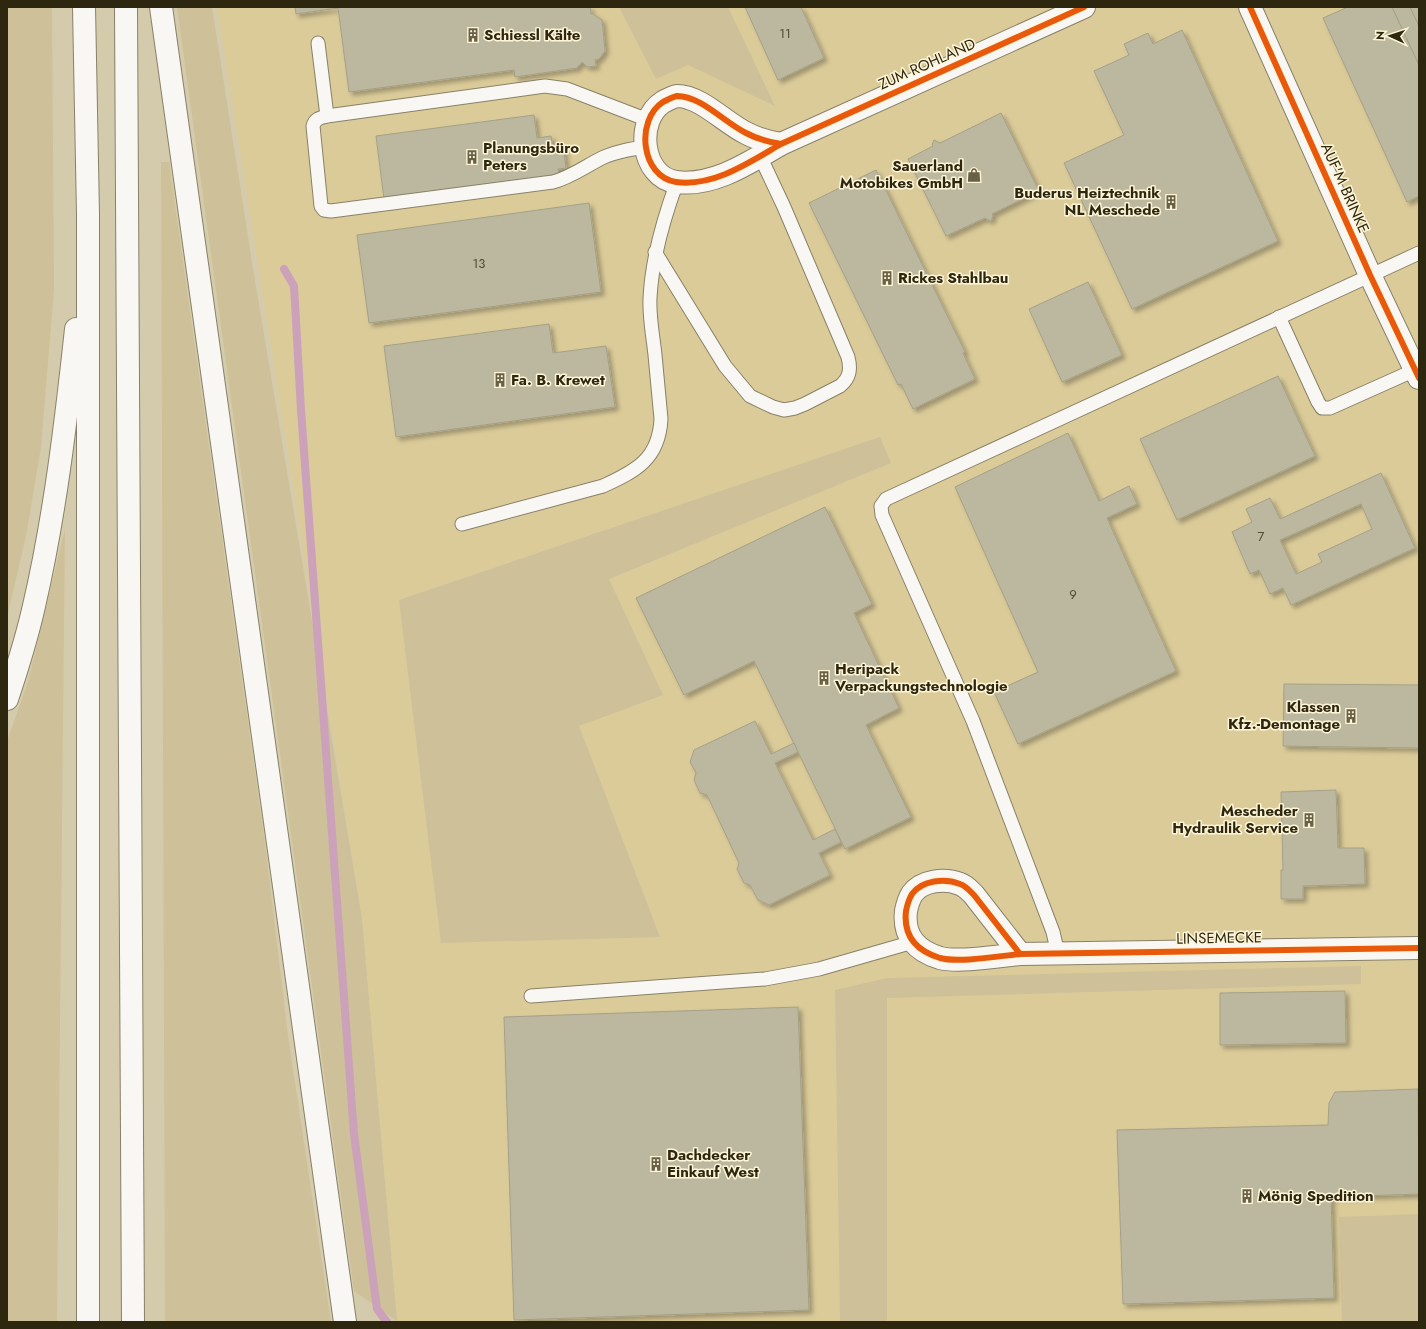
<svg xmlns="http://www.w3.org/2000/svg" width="1426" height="1329" font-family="Jost,sans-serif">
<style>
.built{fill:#dbcb99;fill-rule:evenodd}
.green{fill:#cec199}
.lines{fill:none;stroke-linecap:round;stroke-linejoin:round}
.stream{stroke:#cca1ba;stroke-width:8}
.building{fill:#bbb89f;stroke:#a4a188;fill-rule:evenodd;filter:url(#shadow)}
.service-casing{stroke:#888168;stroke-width:15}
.minor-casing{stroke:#888168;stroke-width:24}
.motorway-casing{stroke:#888168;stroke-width:24}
.service{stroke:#f9f7f3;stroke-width:13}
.minor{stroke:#f9f7f3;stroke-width:22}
.motorway{stroke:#f9f7f3;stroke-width:22}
.cycleway-casing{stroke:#fef5d8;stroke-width:8}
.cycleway{stroke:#e8590c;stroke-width:6}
.labels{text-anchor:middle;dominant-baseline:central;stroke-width:3;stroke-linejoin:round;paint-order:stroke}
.number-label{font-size:13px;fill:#514b34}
.poi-label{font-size:15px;font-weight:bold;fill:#2e2710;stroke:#fef5d8;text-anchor:start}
.street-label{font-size:15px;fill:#2e2710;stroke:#fef5d8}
</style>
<defs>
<filter id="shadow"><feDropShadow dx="3.5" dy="3.5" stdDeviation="2" flood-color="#0004"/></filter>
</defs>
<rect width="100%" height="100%" fill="#d4cbac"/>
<!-- built -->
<path class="built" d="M217,7H1419V1322L397,1321L362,919ZM880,438L891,463L609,579L663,695L579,726L399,600Z"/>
<!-- green -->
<g class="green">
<path d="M7,7H52L54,290L41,447L26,536L7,618Z"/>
<path d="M177,7H212L252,262L362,919L397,1321L354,1291Z"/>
<path d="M619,7H728L775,106L688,65L656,79Z"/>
<path d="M161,162H169L265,843L288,1036L331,1322H165Z"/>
<path d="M880,437L891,463L609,579L663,695L579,726L660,937L441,943L399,600Z"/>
<path d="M65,529L57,1322H7V741L28,682Z"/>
<path d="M1361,966V984L887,998V1322H840L835,990L887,978Z"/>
<path d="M1419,1214V1322H1342L1339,1217Z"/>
</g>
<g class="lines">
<!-- stream -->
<path class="stream" d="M284,269L294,286L301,410L354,1134L377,1309L387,1322"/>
</g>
<!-- building -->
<g class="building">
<path d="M295,7H590L591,14H593L602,20L605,51L599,59L595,60L596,66L587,67L582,62L577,68L515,77L514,70L349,92L338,8L296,14Z"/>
<path d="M745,7H801L824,58L778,80Z"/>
<path d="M1348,7H1392L1419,65V196L1407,202L1323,18Z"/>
<path d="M1392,7H1410L1419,26V65Z"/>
<path d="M1410,7H1419V26Z"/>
<path d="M1182,30L1278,241L1132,309L1064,163L1124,135L1094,71L1129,55L1124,44L1148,33L1153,44Z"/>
<path d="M1001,113L1039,191L992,214L993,216L991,221L986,219L985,218L946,236L908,159L933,146L932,145L934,140L940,143Z"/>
<path d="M534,115L537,138L551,136L553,146L563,145L566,168L558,169L559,175L384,199L376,136Z"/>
<path d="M876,170L965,352L963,353L975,379L913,409L901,384L898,385L809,203Z"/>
<path d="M589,203L601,292L369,323L357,235Z"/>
<path d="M1088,282L1122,355L1062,382L1029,309Z"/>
<path d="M549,324L553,353L606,346L615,407L396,437L384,346Z"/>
<path d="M1278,376L1315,456L1177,520L1140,439Z"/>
<path d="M1068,433L1099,501L1129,486L1137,504L1107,518L1176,671L1018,744L994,692L1038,672L955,487Z"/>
<path d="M1381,473L1415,548L1291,605L1283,588L1270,594L1259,570L1250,574L1232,532L1252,522L1246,509L1270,498L1280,519ZM1361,504L1372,529L1318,554L1322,562L1296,574L1280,540Z"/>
<path d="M825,507L872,604L854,613L899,708L866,725L911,817L845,849L754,661L684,695L636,598Z"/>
<path d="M1284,684L1419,685V748L1283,746Z"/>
<path d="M755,721L771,754L794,743L798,752L775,763L813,840L835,829L841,842L819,853L830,875L769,905L758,900L750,885L744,883L737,869L739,863L707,795L700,793L694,780L696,773L690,762L694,750Z"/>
<path d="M1336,790L1338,848H1364L1365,884L1303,886V899H1281V870H1283L1281,792Z"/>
<path d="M1345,991L1346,1043L1220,1045V993Z"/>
<path d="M798,1007L809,1310L514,1320L504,1017Z"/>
<path d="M1418,1089L1419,1194L1331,1197L1334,1298L1123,1304L1117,1130L1328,1125L1329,1103L1335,1092Z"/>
</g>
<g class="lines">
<defs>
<g id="service">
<path d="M318,43L327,116"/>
<path d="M646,147C631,149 617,151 604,157C587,165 572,177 553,182L331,211L324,210L321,206L313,126C315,119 319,118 327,116L545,86L567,89L648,120"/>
<path d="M655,252L725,366L750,396L773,407L784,410L795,408L805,404L840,386C850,378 851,369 848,357L784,207L760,156"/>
<path d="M1279,317L1318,402L1322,408H1330L1415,370"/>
<path d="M462,524L603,486C636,471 659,459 661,419C659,398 657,377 655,355C653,336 649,317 650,298C652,258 663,220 677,182"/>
<path d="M1058,954L1053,932L973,721L882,515L881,506L886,499L1419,253"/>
<path d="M531,996L765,979L819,969L913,942"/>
</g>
<g id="minor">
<path d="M1250,7L1370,275L1419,378"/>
<path d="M781,144C769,142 757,139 746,133C725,123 701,96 677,96C672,97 667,100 663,102C635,120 641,177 676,182C714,187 750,162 781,144L1084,7"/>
<path d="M1020,954L974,895C970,891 966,886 960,884C945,878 922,880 912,894C909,899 907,906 906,911C903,937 917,951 940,958C959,963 999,956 1020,954L1419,948"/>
</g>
<g id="motorway">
<path d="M84,7L88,215V1322"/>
<path d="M126,7L133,1322"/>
<path d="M161,7L345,1322"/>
<path d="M7,699C17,669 27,637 34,606C55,515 66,422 76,329"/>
</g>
</defs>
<!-- service casing -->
<use href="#service" class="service-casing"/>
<!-- minor casing -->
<use href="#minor" class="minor-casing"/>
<!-- motorway casing -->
<use href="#motorway" class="motorway-casing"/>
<!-- service -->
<use href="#service" class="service"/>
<!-- minor -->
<use href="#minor" class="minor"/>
<!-- motorway -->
<use href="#motorway" class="motorway"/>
<defs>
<g id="cycleway">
<path d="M1250,7L1370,275L1419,378"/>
<path d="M781,144C769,142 757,139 746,133C725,123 701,96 677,96C672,97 667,100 663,102C635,120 641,177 676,182C714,187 750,162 781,144L1084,7"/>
<path d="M1020,954L974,895C970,891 966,886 960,884C945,878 922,880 912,894C909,899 907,906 906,911C903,937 917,951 940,958C959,963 999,956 1020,954L1419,948"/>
</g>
</defs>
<!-- cycleway casing -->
<use href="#cycleway" class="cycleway-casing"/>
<!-- cycleway -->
<use href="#cycleway" class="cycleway"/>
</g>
<!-- icons -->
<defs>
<symbol id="building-bare" viewBox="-9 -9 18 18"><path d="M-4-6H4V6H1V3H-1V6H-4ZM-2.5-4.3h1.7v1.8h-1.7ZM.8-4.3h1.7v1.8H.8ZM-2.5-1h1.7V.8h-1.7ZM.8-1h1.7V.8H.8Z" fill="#686047" stroke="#fef5d8" stroke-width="2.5" paint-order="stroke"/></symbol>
<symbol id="shop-bare" viewBox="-9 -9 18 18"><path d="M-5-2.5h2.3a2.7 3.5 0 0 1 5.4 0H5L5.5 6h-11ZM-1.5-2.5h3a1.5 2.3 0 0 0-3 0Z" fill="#686047" stroke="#fef5d8" stroke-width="2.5" paint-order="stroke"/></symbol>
</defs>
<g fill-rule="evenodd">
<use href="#building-bare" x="463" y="25" width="20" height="20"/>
<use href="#building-bare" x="462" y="147" width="20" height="20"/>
<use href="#shop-bare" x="964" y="165" width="20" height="20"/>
<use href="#building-bare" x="1161" y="192" width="20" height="20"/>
<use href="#building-bare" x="877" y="268" width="20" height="20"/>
<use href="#building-bare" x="490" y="370" width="20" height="20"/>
<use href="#building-bare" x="814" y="668" width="20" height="20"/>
<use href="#building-bare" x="1341" y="706" width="20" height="20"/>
<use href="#building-bare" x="1299" y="810" width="20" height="20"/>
<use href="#building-bare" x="646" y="1154" width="20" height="20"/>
<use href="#building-bare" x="1237" y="1186" width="20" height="20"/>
</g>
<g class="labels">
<!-- number labels -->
<g class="number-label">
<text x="785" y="33">11</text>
<text x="479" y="263">13</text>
<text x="1261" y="536">7</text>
<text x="1073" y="594">9</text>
</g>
<!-- poi labels -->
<g class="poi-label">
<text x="484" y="35">Schiessl Kälte</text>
<text x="483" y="148">Planungsbüro<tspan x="483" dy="17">Peters</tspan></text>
<text x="963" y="166" text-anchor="end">Sauerland<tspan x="963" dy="17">Motobikes GmbH</tspan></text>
<text x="1160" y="193" text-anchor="end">Buderus Heiztechnik<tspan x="1160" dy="17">NL Meschede</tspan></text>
<text x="898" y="278">Rickes Stahlbau</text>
<text x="511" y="380">Fa. B. Krewet</text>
<text x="835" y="669">Heripack<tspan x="835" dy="17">Verpackungstechnologie</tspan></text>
<text x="1340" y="707" text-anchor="end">Klassen<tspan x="1340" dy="17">Kfz.-Demontage</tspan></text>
<text x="1298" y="811" text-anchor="end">Mescheder<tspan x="1298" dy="17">Hydraulik Service</tspan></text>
<text x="667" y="1155">Dachdecker<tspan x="667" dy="17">Einkauf West</tspan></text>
<text x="1258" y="1196">Mönig Spedition</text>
</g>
<!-- street labels -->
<g class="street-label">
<text transform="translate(927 64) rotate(-24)">ZUM ROHLAND</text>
<text transform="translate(1345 188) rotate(66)">AUF'M BRINKE</text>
<text transform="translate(1219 938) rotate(-1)">LINSEMECKE</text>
</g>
</g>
<!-- border -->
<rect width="1426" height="1329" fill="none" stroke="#2e2710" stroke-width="16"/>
<!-- north arrow -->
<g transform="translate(1390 36) rotate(273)" stroke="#fef5d8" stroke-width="3" paint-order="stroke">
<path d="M0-3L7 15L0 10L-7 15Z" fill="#2e2710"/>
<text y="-6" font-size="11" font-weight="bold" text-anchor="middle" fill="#2e2710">N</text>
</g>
</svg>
